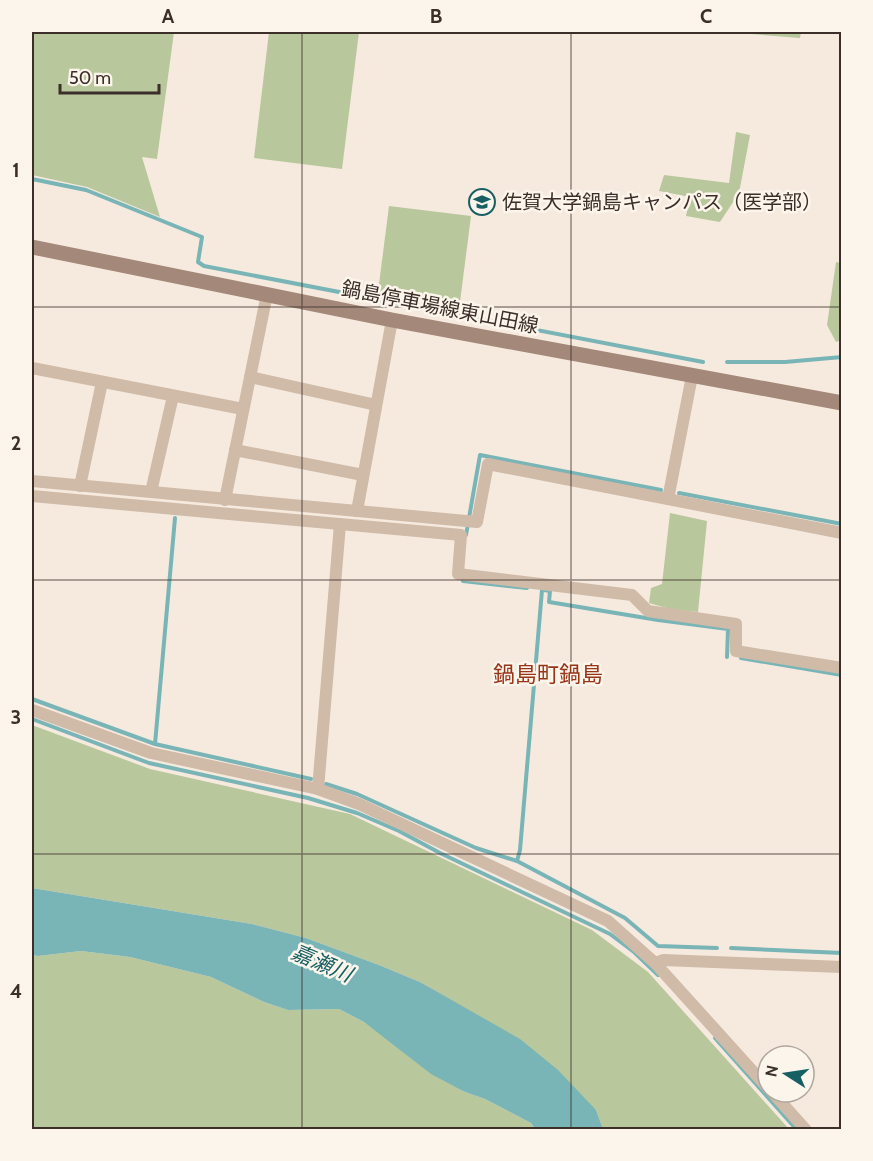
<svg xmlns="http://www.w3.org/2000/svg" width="873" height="1161" font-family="Cabin,'Noto Sans JP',sans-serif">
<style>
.green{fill:#b9c79c}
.water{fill:#79b5b7}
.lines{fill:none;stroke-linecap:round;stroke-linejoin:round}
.stream{stroke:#79b5b7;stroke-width:4}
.street{stroke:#d0baa8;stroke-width:12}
.secondary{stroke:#a48879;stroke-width:15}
.grid{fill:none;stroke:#3c2f29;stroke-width:1.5;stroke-opacity:0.55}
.labels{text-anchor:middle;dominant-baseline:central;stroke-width:5;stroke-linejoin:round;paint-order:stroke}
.poi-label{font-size:20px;fill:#3c2f29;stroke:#fcf5ec;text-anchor:start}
.street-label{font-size:20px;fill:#3c2f29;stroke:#fcf5ec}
.water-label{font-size:21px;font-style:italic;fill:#185f63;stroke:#fcf5ec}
.quarter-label{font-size:22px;fill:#963517;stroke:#fcf5ec}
.neatline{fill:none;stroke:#3c2f29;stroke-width:2}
.grid-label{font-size:20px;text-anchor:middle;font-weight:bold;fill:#3c2f29}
</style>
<rect width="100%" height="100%" fill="#f6eade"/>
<!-- green -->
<g class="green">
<path d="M32,32H174L157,159L142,157L160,217L87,187L32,175Z"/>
<path d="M269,32H359L342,169L254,158Z"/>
<path d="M726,32H801L800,38Z"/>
<path d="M736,132L750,135L739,193L720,222L686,216L690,197L659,191L664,175L729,183Z"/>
<path d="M389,206L471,216L460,302L378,292Z"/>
<path d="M836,262L841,263L842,340L836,342L827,325Z"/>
<path d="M670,513L707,521L698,612L670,609L649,603L651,588L662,584Z"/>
<path d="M32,725L150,769L350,814L592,930L648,972L789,1129H603L596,1110L462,1007L420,982L379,965L306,938L252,924L32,888Z"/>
<path d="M81,951L130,957L211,977L264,1002L288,1010L339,1009L364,1022L465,1092L485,1099L531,1123L535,1129H32V955L38,956Z"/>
</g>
<!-- water -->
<path class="water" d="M32,888L252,924L306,938L379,965L420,982L520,1039L558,1070L596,1110L603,1129H535L531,1123L485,1099L465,1092L431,1074L364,1022L339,1009L288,1010L264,1002L211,977L130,957L81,951L38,956L32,955Z"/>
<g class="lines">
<!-- stream -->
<g class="stream">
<path d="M32,179L86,190L202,237L198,262L204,266L703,362"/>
<path d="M727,362H785L842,357"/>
<path d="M679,493L842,524"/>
<path d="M466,535L480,455L661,490"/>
<path d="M463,581L527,588"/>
<path d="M544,590L550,591L549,602L658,620L728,629L727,657"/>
<path d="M741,658L842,675"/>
<path d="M32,699L155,744L311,779"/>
<path d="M32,719L149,763L308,798L357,813L399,831L440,853L610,934L634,952L658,975"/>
<path d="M155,744L175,518"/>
<path d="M326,784L357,794L476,848L517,861L625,918L658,946L717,948"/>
<path d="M517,861L520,850L542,590"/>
<path d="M731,948L842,953"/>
<path d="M715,1038L797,1130"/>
</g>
<!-- street -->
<g class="street">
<path d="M32,368L243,409"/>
<path d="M250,377L376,405"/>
<path d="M235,450L363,475"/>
<path d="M32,481L477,522L488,464L842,533"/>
<path d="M80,486L102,382"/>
<path d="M151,492L173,396"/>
<path d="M32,496L461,535L458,574L632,595L648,611L736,624V651L842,668"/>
<path d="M668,499L692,376"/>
<path d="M225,500L267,294"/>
<path d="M357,511L392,320"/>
<path d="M32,710L151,753L318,789L359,804L608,921L655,963L768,1088"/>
<path d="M318,789L340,524"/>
<path d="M655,963L663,960L842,967"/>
<path d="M772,1092L806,1130"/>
</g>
<!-- secondary -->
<path class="secondary" d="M32,247L392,320L842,403"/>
</g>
<!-- grid -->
<path class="grid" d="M302,32V1130M571,32V1130M32,307H842M32,580H842M32,854H842"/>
<!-- icons -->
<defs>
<symbol id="university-ring" viewBox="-11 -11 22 22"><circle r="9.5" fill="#fcf5ec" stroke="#185f63" stroke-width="1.5"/><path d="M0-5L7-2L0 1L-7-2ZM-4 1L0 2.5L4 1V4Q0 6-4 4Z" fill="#185f63"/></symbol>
</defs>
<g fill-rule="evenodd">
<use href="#university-ring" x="467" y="187" width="30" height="30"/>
</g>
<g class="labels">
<!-- poi labels -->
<g class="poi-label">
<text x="502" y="202">佐賀大学鍋島キャンパス（医学部）</text>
</g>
<!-- street labels -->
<g class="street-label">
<text transform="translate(440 307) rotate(11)">鍋島停車場線東山田線</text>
</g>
<!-- water labels -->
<g class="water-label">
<text transform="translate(322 963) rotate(23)">嘉瀬川</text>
</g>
<!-- quarter labels -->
<g class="quarter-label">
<text x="548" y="674">鍋島町鍋島</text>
</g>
</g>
<!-- border -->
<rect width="873" height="1161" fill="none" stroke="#fcf5ec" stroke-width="66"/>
<!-- north arrow -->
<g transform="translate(786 1074) rotate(282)"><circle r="28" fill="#fcf5ec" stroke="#afa69e" stroke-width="1.5"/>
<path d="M0-4.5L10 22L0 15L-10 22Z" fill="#185f63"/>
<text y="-9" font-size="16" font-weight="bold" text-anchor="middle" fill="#3c2f29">N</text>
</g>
<!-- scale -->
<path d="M60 84v9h99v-9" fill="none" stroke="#3c2f29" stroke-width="3"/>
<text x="69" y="84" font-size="18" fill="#3c2f29" stroke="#fcf5ec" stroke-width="4.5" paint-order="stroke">50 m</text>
<rect x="33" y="33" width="807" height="1095" class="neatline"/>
<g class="grid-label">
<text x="168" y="23">A</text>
<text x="436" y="23">B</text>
<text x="706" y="23">C</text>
<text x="16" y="177">1</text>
<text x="16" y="450">2</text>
<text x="16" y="724">3</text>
<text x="16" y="998">4</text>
</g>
</svg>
